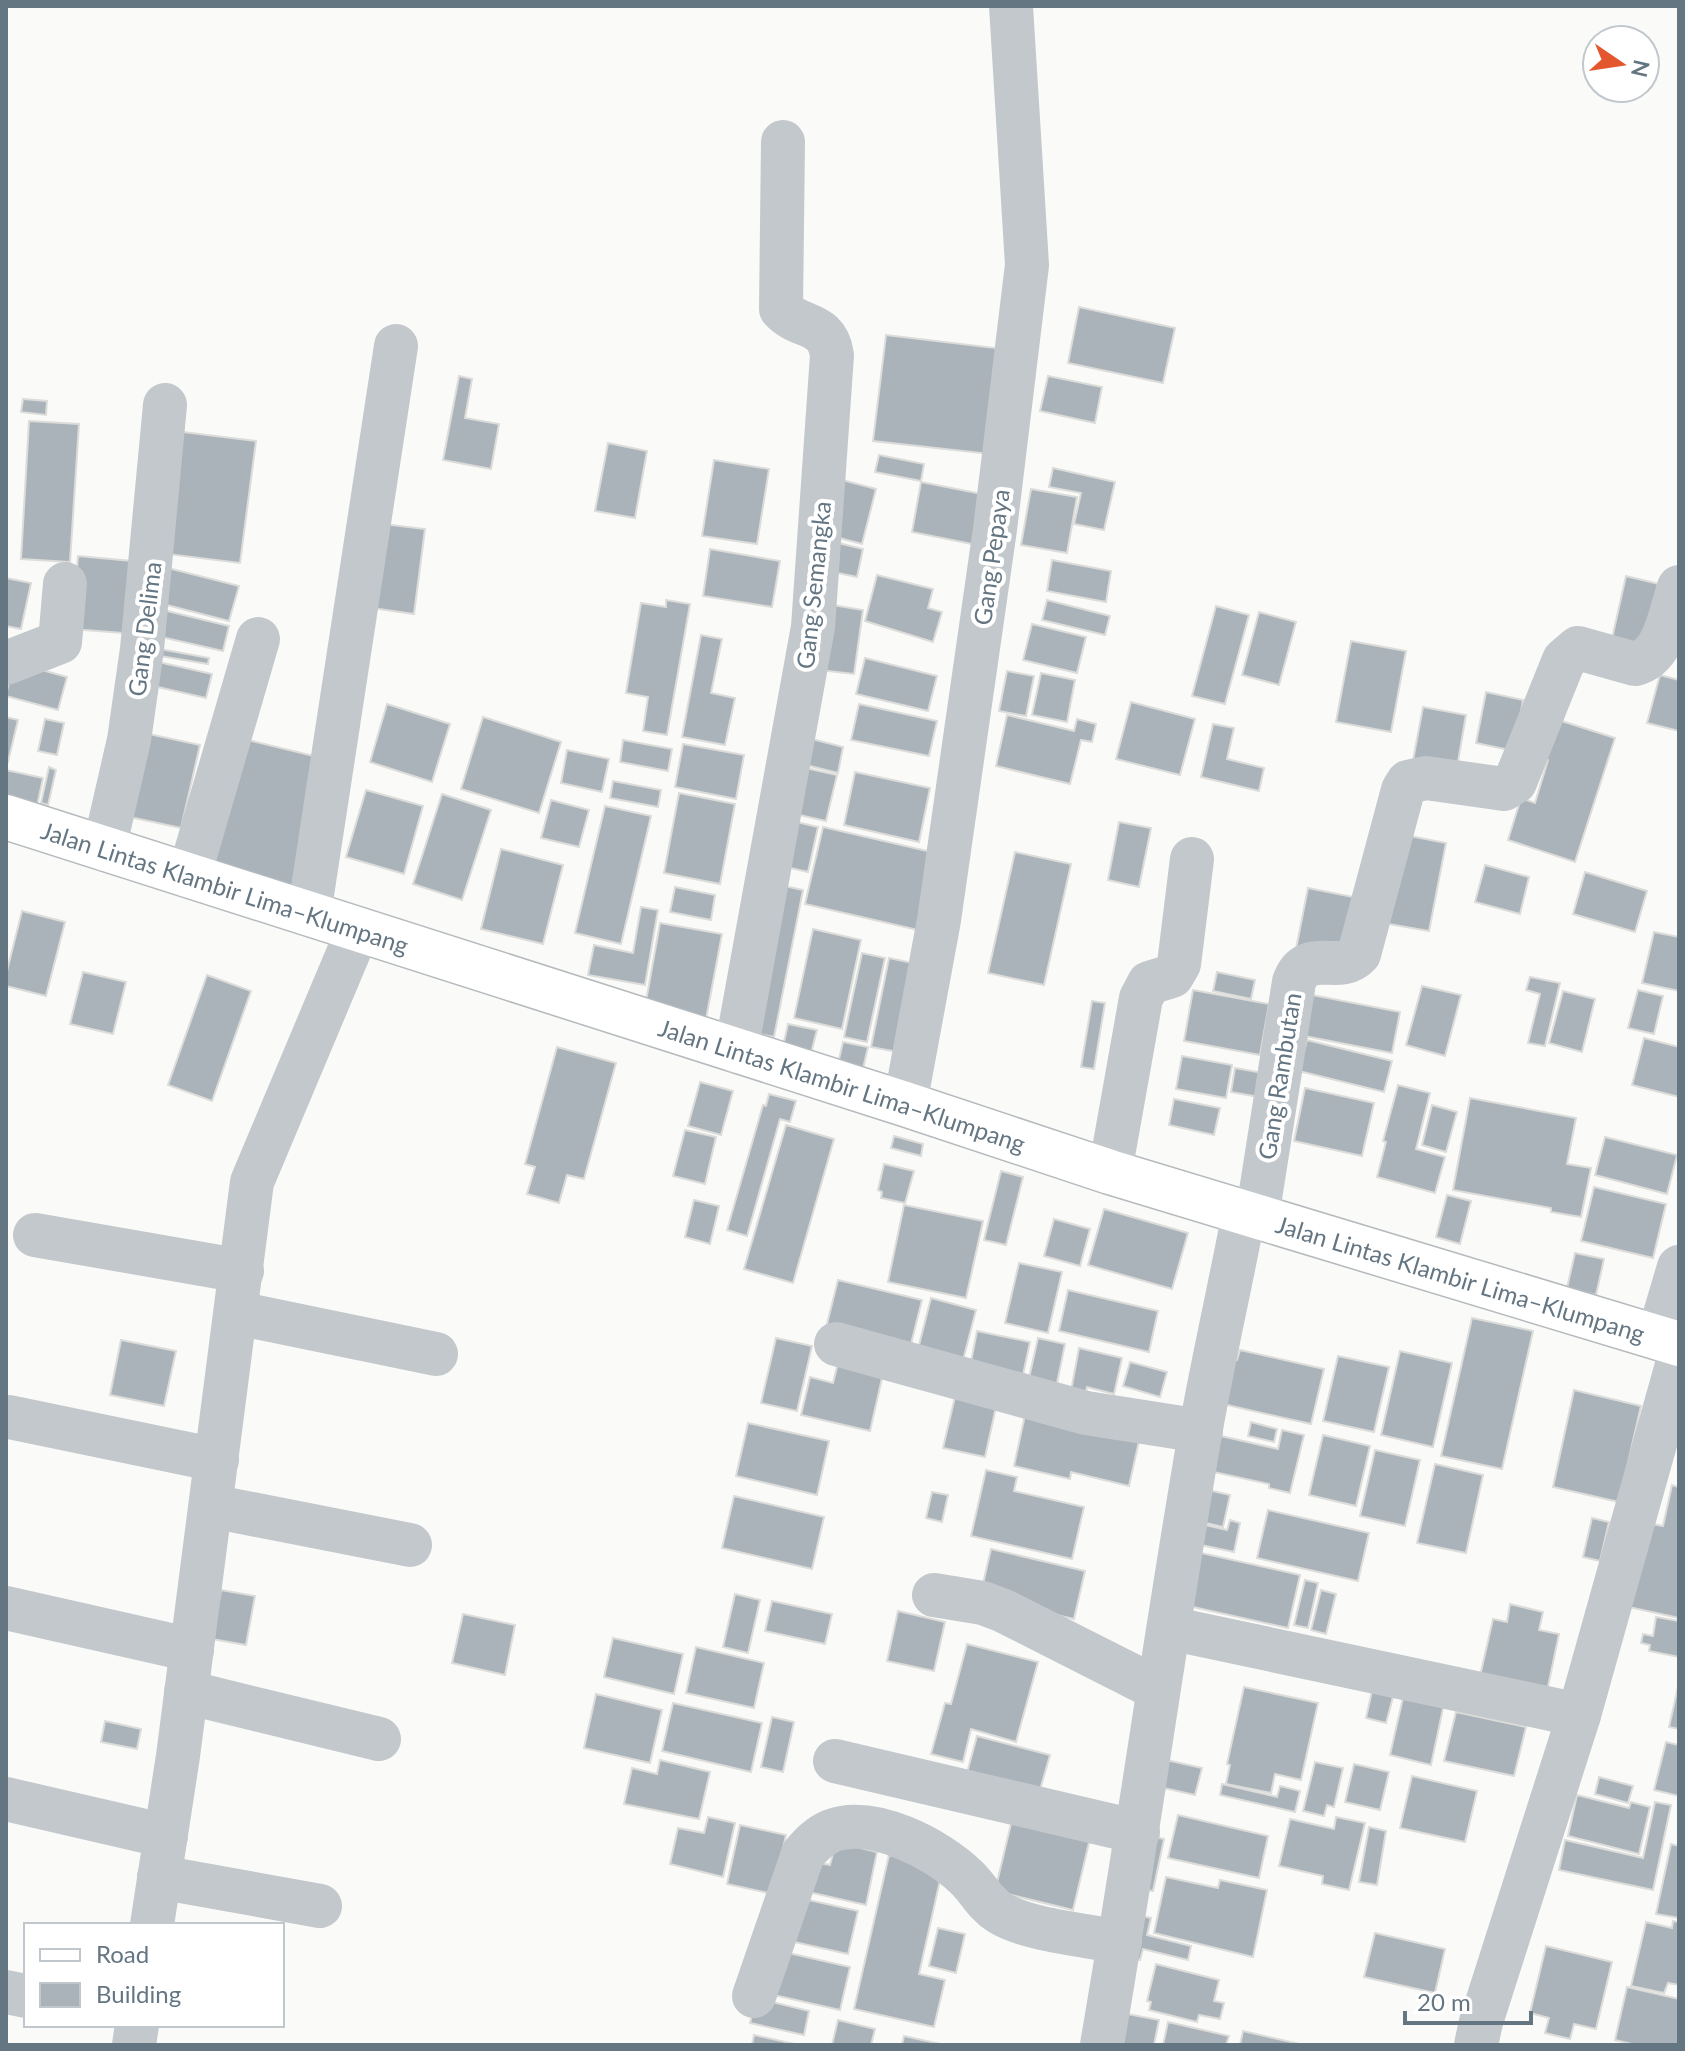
<svg xmlns="http://www.w3.org/2000/svg" width="1685" height="2051" font-family="Lato,sans-serif">
<style>
.building{fill:#aab3b9;stroke:#dcdcda;stroke-width:2}
.lines{fill:none;stroke-linecap:round;stroke-linejoin:round}
.primary-casing{stroke:#b5babe;stroke-width:47}
.minor{stroke:#c3c8cc;stroke-width:44}
.primary{stroke:#fff;stroke-width:44}
.labels{text-anchor:middle;dominant-baseline:central;stroke-width:8;stroke-linejoin:round;paint-order:stroke}
.street-label{font-size:24px;fill:#657683;stroke:#fff}
</style>
<rect width="100%" height="100%" fill="#fafaf8"/>
<!-- building -->
<g class="building">
<path d="M1079,307L1175,328L1163,383L1068,363Z"/>
<path d="M886,335L1012,350L999,455L873,441Z"/>
<path d="M459,376L472,379L465,418L499,424L491,469L443,460Z"/>
<path d="M1048,376L1102,387L1095,423L1040,411Z"/>
<path d="M23,399L47,401L46,415L21,412Z"/>
<path d="M29,421L79,424L70,562L21,559Z"/>
<path d="M175,431L256,441L240,563L159,553Z"/>
<path d="M608,443L647,451L635,518L595,511Z"/>
<path d="M879,455L924,464L921,481L875,472Z"/>
<path d="M714,460L769,469L757,544L702,536Z"/>
<path d="M1053,468L1115,482L1104,530L1074,524L1081,493L1049,487Z"/>
<path d="M835,478L876,489L862,544L821,533Z"/>
<path d="M921,482L987,495L977,545L912,532Z"/>
<path d="M1031,489L1077,497L1067,553L1021,545Z"/>
<path d="M375,523L425,529L414,614L365,607Z"/>
<path d="M826,540L863,549L857,577L819,569Z"/>
<path d="M710,549L780,561L772,607L703,596Z"/>
<path d="M78,556L143,562L136,634L72,629Z"/>
<path d="M1052,560L1111,571L1106,602L1047,591Z"/>
<path d="M164,567L239,586L229,621L155,602Z"/>
<path d="M877,575L933,589L928,608L942,612L933,642L865,621Z"/>
<path d="M1626,576L1667,586L1652,652L1611,643Z"/>
<path d="M6,578L31,583L21,629L6,626Z"/>
<path d="M666,600L690,604L667,735L643,731L648,697L626,693L641,603L666,607Z"/>
<path d="M1047,600L1110,616L1105,635L1042,620Z"/>
<path d="M820,603L863,610L854,674L811,669Z"/>
<path d="M1216,606L1249,615L1225,704L1192,696Z"/>
<path d="M163,610L229,626L223,651L157,636Z"/>
<path d="M1259,612L1296,622L1279,685L1242,675Z"/>
<path d="M1032,624L1086,637L1077,673L1023,660Z"/>
<path d="M701,635L722,639L711,693L735,698L725,745L682,737Z"/>
<path d="M1351,641L1406,651L1391,732L1336,722Z"/>
<path d="M160,649L209,658L208,664L160,656Z"/>
<path d="M865,658L937,676L928,711L856,694Z"/>
<path d="M154,661L212,674L206,698L149,685Z"/>
<path d="M13,662L67,677L58,710L6,696Z"/>
<path d="M1007,671L1034,676L1026,716L999,711Z"/>
<path d="M1041,673L1075,680L1067,722L1032,715Z"/>
<path d="M1660,675L1679,680V731L1647,723Z"/>
<path d="M1486,692L1523,700L1514,751L1476,743Z"/>
<path d="M1131,702L1195,719L1180,775L1116,759Z"/>
<path d="M387,704L450,724L432,782L370,762Z"/>
<path d="M859,704L937,721L929,756L851,740Z"/>
<path d="M1423,707L1466,715L1455,779L1411,771Z"/>
<path d="M1007,715L1074,731L1077,719L1096,724L1092,742L1081,740L1070,784L996,766Z"/>
<path d="M6,717L18,720L8,762H6Z"/>
<path d="M483,717L561,742L539,813L461,789Z"/>
<path d="M1549,717L1615,738L1575,862L1508,840L1521,798L1535,803L1548,760L1537,756Z"/>
<path d="M45,719L64,723L57,755L38,751Z"/>
<path d="M1213,724L1234,728L1227,759L1264,768L1259,791L1201,777Z"/>
<path d="M149,734L200,745L181,828L130,817Z"/>
<path d="M240,738L322,758L291,892L208,872Z"/>
<path d="M812,739L843,747L838,773L806,765Z"/>
<path d="M623,740L672,749L668,771L620,762Z"/>
<path d="M683,744L744,755L736,799L675,787Z"/>
<path d="M567,750L609,759L602,792L561,783Z"/>
<path d="M792,765L837,775L826,821L782,811Z"/>
<path d="M49,767L56,770L48,805L41,803Z"/>
<path d="M6,770L43,778L37,806L6,800Z"/>
<path d="M855,772L930,788L919,842L844,825Z"/>
<path d="M613,781L661,790L658,807L610,798Z"/>
<path d="M366,790L423,806L404,874L346,857Z"/>
<path d="M679,793L735,804L720,884L664,873Z"/>
<path d="M442,794L491,810L462,900L413,884Z"/>
<path d="M551,800L589,810L579,847L541,838Z"/>
<path d="M605,806L651,816L621,944L575,933Z"/>
<path d="M784,819L818,827L808,872L773,864Z"/>
<path d="M1119,822L1151,828L1139,887L1108,880Z"/>
<path d="M823,827L936,853L918,930L805,904Z"/>
<path d="M1400,834L1446,843L1429,931L1383,923Z"/>
<path d="M501,849L563,865L543,944L481,929Z"/>
<path d="M1015,852L1071,864L1044,985L988,973Z"/>
<path d="M1485,865L1529,877L1520,914L1475,902Z"/>
<path d="M1585,872L1647,891L1635,932L1573,914Z"/>
<path d="M775,884L803,890L774,1037L746,1031Z"/>
<path d="M675,887L715,895L711,920L670,912Z"/>
<path d="M1308,888L1358,898L1347,958L1296,949Z"/>
<path d="M641,907L658,910L645,985L588,975L594,945L633,953Z"/>
<path d="M22,911L65,922L46,996L6,986V975Z"/>
<path d="M660,923L722,934L706,1019L645,1007Z"/>
<path d="M813,929L861,940L842,1029L794,1018Z"/>
<path d="M1654,932L1679,937V991L1642,983Z"/>
<path d="M862,953L885,958L867,1042L844,1037Z"/>
<path d="M889,958L922,965L903,1053L871,1047Z"/>
<path d="M83,972L126,982L113,1034L70,1024Z"/>
<path d="M1217,972L1255,980L1251,999L1213,991Z"/>
<path d="M207,975L251,991L212,1101L168,1085Z"/>
<path d="M1530,977L1560,983L1545,1046L1528,1043L1540,994L1526,990Z"/>
<path d="M1422,986L1461,995L1445,1056L1406,1045Z"/>
<path d="M1193,990L1269,1004L1260,1055L1184,1041Z"/>
<path d="M1638,990L1663,996L1654,1034L1628,1028Z"/>
<path d="M1563,991L1595,999L1582,1052L1549,1043Z"/>
<path d="M1302,993L1400,1012L1392,1053L1294,1034Z"/>
<path d="M1092,1001L1105,1003L1094,1069L1081,1067Z"/>
<path d="M788,1024L817,1030L810,1057L782,1051Z"/>
<path d="M1644,1038L1679,1047V1097L1632,1085Z"/>
<path d="M1307,1040L1392,1061L1384,1092L1299,1071Z"/>
<path d="M843,1042L868,1047L862,1073L837,1068Z"/>
<path d="M557,1047L616,1063L584,1179L567,1175L559,1203L527,1194L535,1167L525,1164Z"/>
<path d="M1182,1056L1232,1065L1226,1098L1176,1089Z"/>
<path d="M1235,1068L1263,1073L1259,1097L1231,1092Z"/>
<path d="M700,1082L733,1091L721,1135L688,1126Z"/>
<path d="M1398,1085L1430,1093L1416,1149L1445,1157L1435,1193L1377,1177L1386,1142L1383,1141Z"/>
<path d="M1305,1088L1374,1103L1362,1156L1294,1141Z"/>
<path d="M769,1094L796,1101L790,1122L780,1119L747,1236L727,1230L763,1105L766,1106Z"/>
<path d="M1470,1098L1576,1118L1567,1164L1591,1168L1581,1217L1551,1212V1208L1453,1190Z"/>
<path d="M1174,1099L1220,1108L1214,1135L1169,1125Z"/>
<path d="M1432,1105L1457,1112L1446,1152L1422,1145Z"/>
<path d="M786,1125L834,1139L793,1283L744,1269Z"/>
<path d="M685,1130L716,1137L705,1184L673,1176Z"/>
<path d="M894,1136L923,1144L921,1156L891,1148Z"/>
<path d="M1605,1137L1677,1155L1667,1194L1595,1175Z"/>
<path d="M884,1164L914,1171L905,1203L881,1198L882,1192L878,1190Z"/>
<path d="M1001,1171L1023,1177L1006,1245L984,1240Z"/>
<path d="M1594,1187L1666,1204L1653,1258L1581,1241Z"/>
<path d="M1447,1195L1471,1201L1460,1244L1436,1237Z"/>
<path d="M694,1200L719,1206L710,1244L685,1237Z"/>
<path d="M904,1205L983,1221L966,1298L888,1282Z"/>
<path d="M1104,1209L1188,1233L1172,1289L1088,1265Z"/>
<path d="M1054,1219L1090,1229L1080,1266L1044,1256Z"/>
<path d="M1575,1253L1604,1259L1596,1295L1567,1288Z"/>
<path d="M1019,1263L1062,1272L1048,1333L1005,1323Z"/>
<path d="M838,1280L922,1300L909,1352L825,1332Z"/>
<path d="M1068,1290L1158,1311L1149,1352L1059,1331Z"/>
<path d="M931,1298L976,1310L961,1368L916,1357Z"/>
<path d="M1472,1318L1533,1331L1502,1469L1441,1456Z"/>
<path d="M977,1331L1030,1342L1021,1384L969,1372Z"/>
<path d="M776,1338L812,1346L797,1411L761,1403Z"/>
<path d="M1038,1338L1065,1344L1055,1393L1027,1387Z"/>
<path d="M121,1340L176,1351L164,1406L110,1395Z"/>
<path d="M1079,1348L1122,1358L1114,1394L1087,1387L1084,1400L1070,1396Z"/>
<path d="M1240,1350L1324,1369L1311,1424L1227,1405L1228,1358L1237,1360Z"/>
<path d="M1400,1351L1452,1363L1433,1447L1381,1435Z"/>
<path d="M840,1355L885,1365L870,1431L801,1415L810,1377L833,1383Z"/>
<path d="M1338,1356L1389,1367L1374,1432L1323,1421Z"/>
<path d="M1130,1362L1167,1372L1160,1397L1123,1386Z"/>
<path d="M1574,1390L1641,1406L1619,1502L1553,1487Z"/>
<path d="M955,1397L996,1407L985,1457L943,1448Z"/>
<path d="M1025,1415L1139,1441L1129,1486L1071,1472L1070,1479L1014,1466Z"/>
<path d="M1251,1422L1277,1429L1274,1442L1248,1436Z"/>
<path d="M748,1423L829,1441L817,1495L736,1476Z"/>
<path d="M1282,1430L1304,1435L1290,1493L1269,1488V1484L1200,1469L1208,1433L1278,1449Z"/>
<path d="M1323,1435L1370,1446L1356,1506L1309,1495Z"/>
<path d="M1375,1450L1420,1460L1405,1526L1360,1516Z"/>
<path d="M1435,1464L1483,1475L1466,1553L1417,1543Z"/>
<path d="M986,1470L1017,1477L1014,1491L1084,1507L1072,1559L971,1536Z"/>
<path d="M1679,1481V1618L1629,1607L1647,1523L1663,1526L1672,1485L1678,1487Z"/>
<path d="M1200,1488L1230,1495L1223,1527L1193,1520Z"/>
<path d="M932,1492L948,1495L942,1522L926,1518Z"/>
<path d="M734,1496L824,1517L812,1569L722,1548Z"/>
<path d="M1268,1510L1369,1533L1358,1581L1257,1558Z"/>
<path d="M1592,1518L1609,1522L1600,1561L1583,1557Z"/>
<path d="M1230,1520L1240,1523L1234,1552L1192,1543L1197,1523L1227,1530Z"/>
<path d="M991,1549L1085,1571L1074,1619L980,1597Z"/>
<path d="M1197,1552L1300,1575L1288,1628L1184,1605Z"/>
<path d="M1305,1580L1318,1583L1308,1628L1294,1625Z"/>
<path d="M221,1590L255,1596L246,1645L212,1639Z"/>
<path d="M1321,1590L1336,1594L1326,1634L1311,1630Z"/>
<path d="M735,1594L760,1600L748,1653L723,1647Z"/>
<path d="M772,1601L832,1614L825,1644L765,1631Z"/>
<path d="M1510,1604L1543,1612L1539,1630L1559,1634L1545,1701L1478,1685L1493,1619L1507,1622Z"/>
<path d="M898,1611L945,1622L934,1671L887,1661Z"/>
<path d="M463,1614L515,1625L505,1675L452,1663Z"/>
<path d="M1656,1617L1679,1621V1657L1649,1651L1650,1645L1641,1643L1643,1634L1653,1636Z"/>
<path d="M613,1638L683,1654L674,1694L604,1677Z"/>
<path d="M967,1644L1038,1662L1016,1742L971,1729L963,1762L931,1754L945,1703L951,1704Z"/>
<path d="M696,1647L764,1663L754,1708L686,1693Z"/>
<path d="M1244,1687L1318,1703L1301,1780L1275,1774L1271,1793L1226,1784L1230,1765L1227,1764Z"/>
<path d="M1678,1687H1679V1729L1669,1727Z"/>
<path d="M1405,1689L1445,1699L1431,1765L1390,1755Z"/>
<path d="M1372,1691L1393,1697L1386,1723L1366,1718Z"/>
<path d="M596,1694L662,1710L650,1763L584,1748Z"/>
<path d="M673,1703L762,1723L751,1772L662,1751Z"/>
<path d="M1456,1712L1526,1727L1514,1776L1444,1761Z"/>
<path d="M772,1717L794,1722L783,1772L761,1767Z"/>
<path d="M105,1721L141,1729L137,1749L101,1742Z"/>
<path d="M977,1736L1050,1755L1038,1797L964,1784Z"/>
<path d="M1666,1742L1679,1745V1796L1654,1790Z"/>
<path d="M1162,1759L1202,1768L1195,1795L1155,1786Z"/>
<path d="M660,1760L710,1772L699,1819L624,1804L632,1768L657,1774Z"/>
<path d="M1315,1762L1343,1768L1334,1807L1327,1805L1324,1816L1303,1811Z"/>
<path d="M1354,1764L1389,1772L1380,1810L1345,1802Z"/>
<path d="M1412,1776L1477,1791L1465,1842L1400,1828Z"/>
<path d="M1599,1777L1633,1786L1628,1803L1595,1794Z"/>
<path d="M1222,1784L1277,1797L1280,1786L1300,1791L1295,1812L1220,1795Z"/>
<path d="M1577,1795L1629,1808L1631,1802L1650,1807L1639,1854L1568,1836Z"/>
<path d="M1655,1802L1671,1805L1653,1890L1559,1870L1565,1840L1643,1858Z"/>
<path d="M1015,1807L1093,1826L1073,1910L995,1891Z"/>
<path d="M1178,1815L1268,1836L1259,1878L1168,1858Z"/>
<path d="M708,1817L735,1823L723,1877L670,1864L678,1828L704,1833Z"/>
<path d="M1336,1817L1365,1823L1349,1890L1322,1884L1323,1876L1279,1866L1290,1819L1334,1829Z"/>
<path d="M740,1825L786,1835L773,1894L727,1884Z"/>
<path d="M1369,1827L1386,1831L1377,1885L1359,1882Z"/>
<path d="M1142,1834L1164,1839L1153,1891L1131,1887Z"/>
<path d="M836,1842L877,1852L866,1905L804,1891L811,1861L830,1865Z"/>
<path d="M1671,1844L1679,1846V1918L1656,1914Z"/>
<path d="M889,1855L943,1867L919,1974L945,1980L934,2027L854,2009Z"/>
<path d="M1166,1877L1218,1888L1220,1880L1267,1890L1253,1957L1154,1933Z"/>
<path d="M800,1898L858,1911L848,1954L790,1941Z"/>
<path d="M1134,1914L1151,1918L1147,1935L1191,1946L1188,1960L1143,1949L1140,1960L1124,1956Z"/>
<path d="M1673,1921L1679,1922V1985L1668,1983L1664,1993L1631,1986L1646,1922L1672,1928Z"/>
<path d="M938,1928L965,1934L956,1973L929,1966Z"/>
<path d="M1375,1933L1445,1949L1435,1993L1364,1977Z"/>
<path d="M1546,1946L1612,1962L1596,2029L1574,2024L1570,2039L1545,2033L1549,2018L1530,2013Z"/>
<path d="M784,1952L850,1967L840,2010L774,1995Z"/>
<path d="M1156,1964L1219,1980L1214,2001L1224,2003L1220,2019L1199,2015L1197,2022L1149,2010L1151,2002L1147,2001Z"/>
<path d="M1627,1987L1679,1999V2045H1636L1615,2040Z"/>
<path d="M756,1998L809,2011L804,2035L750,2023Z"/>
<path d="M1112,2011L1159,2020L1154,2045H1111Z"/>
<path d="M838,2020L875,2029L871,2045H832Z"/>
<path d="M1168,2022L1229,2036L1226,2045H1163Z"/>
<path d="M1243,2031L1304,2045H1240Z"/>
<path d="M754,2035L799,2045H752Z"/>
<path d="M904,2036L945,2045H902Z"/>
</g>
<g class="lines">
<defs>
<g id="primary">
<path id="s1" d="M6,817L905,1104L1110,1172L1679,1344"/>
</g>
</defs>
<!-- primary casing -->
<use href="#primary" class="primary-casing"/>
<!-- minor -->
<g class="minor">
<path d="M6,663L60,642L65,584"/>
<path d="M104,849L129,740L142,649L165,405"/>
<path d="M189,876L258,639"/>
<path d="M309,914L396,346"/>
<path d="M736,1051L813,627L832,355C827,320 800,330 781,309L783,142"/>
<path d="M905,1104L939,920L995,529L1027,265L1011,6"/>
<path d="M1110,1172L1141,998L1149,983L1172,976L1179,964L1192,859"/>
<path d="M1257,1217L1294,982C1307,946 1339,976 1359,954L1403,790L1408,782L1426,778L1504,789L1515,782L1519,772L1564,660L1578,648L1635,664C1665,657 1670,613 1679,587"/>
<path d="M35,1235L242,1271"/>
<path d="M237,1313L436,1354"/>
<path d="M1658,1338L1679,1267"/>
<path d="M836,1344L1086,1413L1201,1431"/>
<path d="M9,1417L217,1460"/>
<path d="M211,1506L410,1545"/>
<path d="M934,1595L983,1603L1004,1611L1158,1689"/>
<path d="M6,1608L192,1650"/>
<path d="M1169,1628L1579,1715"/>
<path d="M186,1692L379,1739"/>
<path d="M835,1761L1138,1832"/>
<path d="M6,1799L166,1836"/>
<path d="M159,1877L320,1906"/>
<path d="M152,1925L178,1756L252,1182L358,930"/>
<path d="M6,1992L26,1996"/>
<path d="M754,1996L803,1854C811,1845 819,1836 831,1831C873,1815 937,1849 966,1877C978,1888 985,1904 1000,1913C1027,1930 1086,1935 1120,1942"/>
<path d="M134,2045L137,2025"/>
<path d="M1102,2045C1137,1842 1165,1637 1200,1434C1213,1360 1230,1287 1244,1213"/>
<path d="M1476,2045L1481,2022L1579,1715L1679,1358"/>
</g>
<!-- primary -->
<use href="#primary" class="primary"/>
</g>
<g class="labels">
<!-- street labels -->
<g class="street-label">
<text transform="translate(991 557) rotate(-82)">Gang Pepaya</text>
<text transform="translate(813 585) rotate(-84)">Gang Semangka</text>
<text transform="translate(144 629) rotate(-83)">Gang Delima</text>
<text stroke="none"><textPath href="#s1" startOffset="230">Jalan Lintas Klambir Lima–Klumpang</textPath></text>
<text transform="translate(1279 1076) rotate(-81)">Gang Rambutan</text>
<text stroke="none"><textPath href="#s1" startOffset="878">Jalan Lintas Klambir Lima–Klumpang</textPath></text>
<text stroke="none"><textPath href="#s1" startOffset="1526">Jalan Lintas Klambir Lima–Klumpang</textPath></text>
</g>
</g>
<!-- border -->
<rect width="1685" height="2051" fill="none" stroke="#657683" stroke-width="16"/>
<!-- legend -->
<rect x="24" y="1923" width="260" height="104" fill="#ffffff" stroke="#c1c8cd" stroke-width="2"/>
<rect x="40" y="1949" width="40" height="12" fill="#ffffff" stroke="#c1c8cd" stroke-width="2"/>
<text x="96" y="1963" font-size="24" fill="#657683">Road</text>
<rect x="40" y="1983" width="40" height="24" fill="#aab3b9" stroke="#c1c8cd" stroke-width="2"/>
<text x="96" y="2003" font-size="24" fill="#657683">Building</text>
<!-- north arrow -->
<g transform="translate(1621 64) rotate(103)"><circle r="38" fill="#ffffff" stroke="#c1c8cd" stroke-width="2"/>
<path d="M0-6L14 30L0 20L-14 30Z" fill="#e4572e"/>
<text y="-12" font-size="22" font-weight="bold" text-anchor="middle" fill="#657683">N</text>
</g>
<!-- scale -->
<path d="M1405 2011v12h126v-12" fill="none" stroke="#657683" stroke-width="4"/>
<text x="1417" y="2011" font-size="24" fill="#657683" stroke="#ffffff" stroke-width="6" paint-order="stroke">20 m</text>
</svg>
